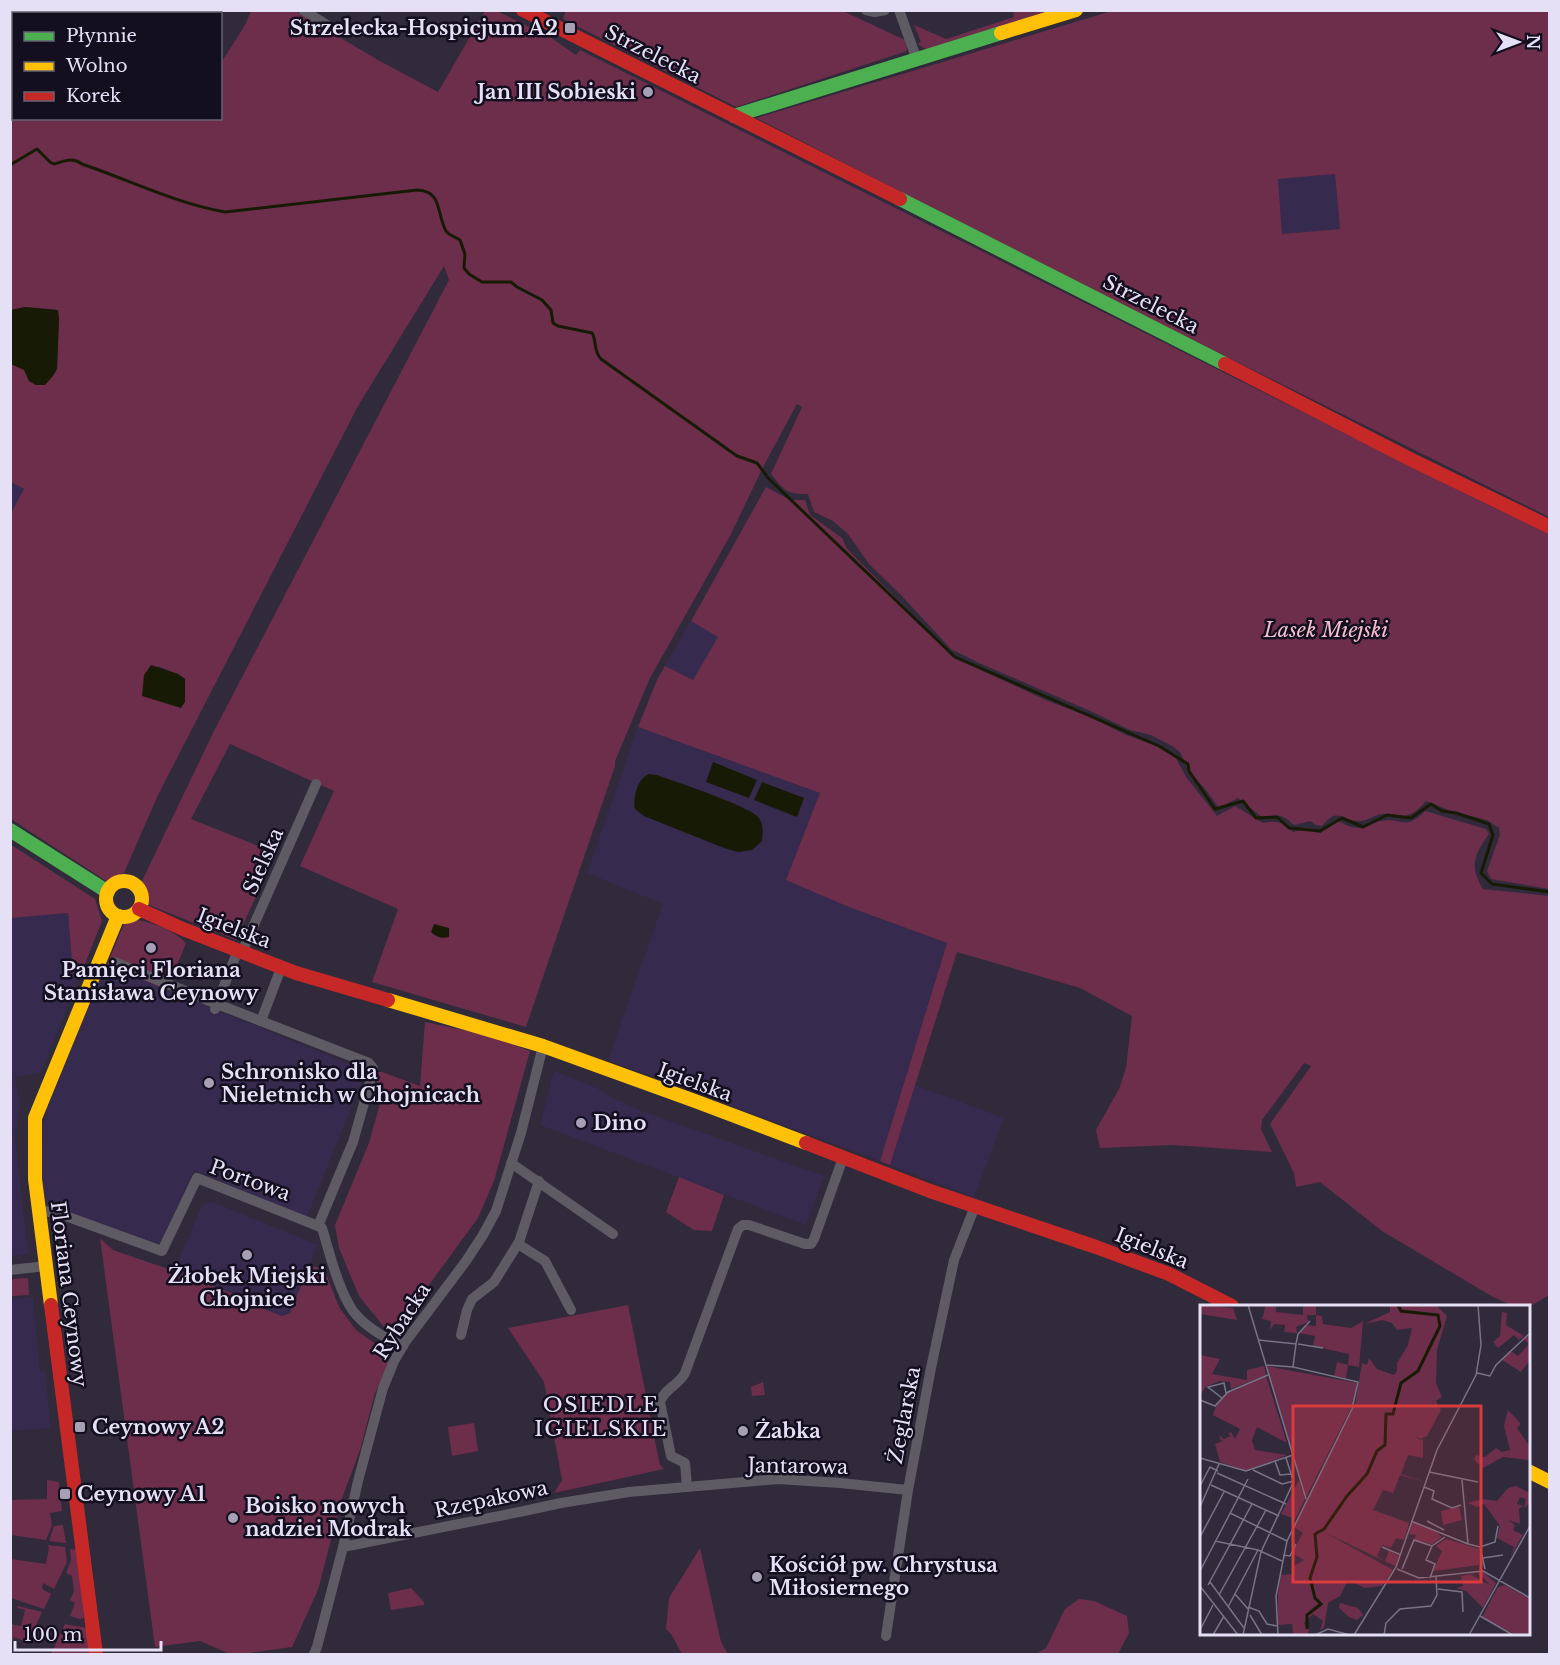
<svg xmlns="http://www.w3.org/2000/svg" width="1560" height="1665" font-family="'Libre Baskerville',serif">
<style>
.built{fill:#362a4f}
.green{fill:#6d2e4b;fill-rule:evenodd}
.water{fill:#171b05}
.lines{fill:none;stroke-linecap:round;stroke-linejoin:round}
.stream{stroke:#171b05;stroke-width:3}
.street{stroke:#5e5b64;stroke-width:10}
.fast{stroke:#4caf50;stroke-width:14}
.slow{stroke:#ffc107;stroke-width:14}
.jam{stroke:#c62828;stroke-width:14}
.poi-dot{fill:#a6a0b5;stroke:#130f1e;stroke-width:2}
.labels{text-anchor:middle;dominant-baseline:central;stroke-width:5;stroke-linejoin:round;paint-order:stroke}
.poi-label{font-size:20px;font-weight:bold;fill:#e5e0f6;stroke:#130f1e;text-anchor:start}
.street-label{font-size:20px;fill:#e5e0f6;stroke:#130f1e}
.park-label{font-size:20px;font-style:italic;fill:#f3bed0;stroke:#130f1e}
.neighbourhood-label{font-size:21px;letter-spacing:1.5px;fill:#e5e0f6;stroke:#130f1e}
.inset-river{fill:none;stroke:#171b05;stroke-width:3}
.inset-road{fill:none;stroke:#787386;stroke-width:1.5}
.view{fill:#d83a3d;fill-opacity:0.15;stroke:#d83a3d;stroke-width:3}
.inset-edge{fill:none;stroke:#e5e0f6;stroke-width:3}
</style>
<rect width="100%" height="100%" fill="#302a3b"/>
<!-- built -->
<g class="built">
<path d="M1335,174L1340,229L1282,234L1278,179Z"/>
<path d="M11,482L24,489L11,515Z"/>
<path d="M691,621L719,637L693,681L665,666Z"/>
<path d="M638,727L820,793L849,907L947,943L880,1161L608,1060L663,904L587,873Z"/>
<path d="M68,913L73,973L81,974L41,1072L15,1077L20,1106L15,1137L28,1254L11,1256V918Z"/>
<path d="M105,964L366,1071L307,1217L194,1170L160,1244L46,1205L42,1175V1148L43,1127L47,1109Z"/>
<path d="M554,1071L597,1088L607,1095L639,1110L824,1176L806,1225L540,1125Z"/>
<path d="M915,1085L1004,1118L974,1197L890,1165Z"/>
<path d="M212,1202L318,1245L290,1313L282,1316L235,1298L234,1294L174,1271L202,1205Z"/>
<path d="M33,1297L40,1372L45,1371L51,1428L11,1431V1299Z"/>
</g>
<!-- green -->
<g class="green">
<path d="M134,10L135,13L14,14V118H220L221,63L245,25L251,11H295L378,60L438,92L485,11H497L550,37L576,55L580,50L1494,508L1549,534V889L1491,879L1487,871L1500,835L1499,828L1487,820L1451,811L1426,801C1417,811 1411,817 1397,816C1393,816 1387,813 1383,814C1375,814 1368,821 1360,821C1340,822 1339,805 1322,826L1316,825L1310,821L1294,825C1282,814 1279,814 1263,818L1238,798L1219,808L1206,790L1189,771L1180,752L1172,746L1151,735L1130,730L1088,710L979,663L951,649L900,594L869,564L848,534L833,521L814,512L808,494C786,494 785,491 771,474L802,407L797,404L763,467L730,536L650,678L615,761V766L526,1027L372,982L398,909L300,866L334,791L230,744L191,819L276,853L236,940L147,904L140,885L215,729L449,280L444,266L358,406L158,795L124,873L106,881L11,819L10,515L24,489L11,482V364L25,370L29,381L36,385L57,369L59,318L57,310L25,307L11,310V11ZM157,666L178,674L185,679V702Z"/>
<path d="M566,10L843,11L905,40L907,51L736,107L563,19Z"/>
<path d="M1013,11H1060L928,50L922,47L918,44L921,42L914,25L946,39L1014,17Z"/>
<path d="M1112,11H1549V517L1141,314L756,118ZM1335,174L1340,229L1282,234L1278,179Z"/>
<path d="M766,487L790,500H805L810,515L842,538L847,549L925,627L952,657L1048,701L1090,717L1126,735L1157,746L1176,758L1186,777L1217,816L1235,806L1263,823C1278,820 1281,822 1293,832L1309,828L1315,832L1321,833C1340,812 1337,826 1358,828C1366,828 1373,822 1381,821C1401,817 1405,832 1425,811L1486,829L1489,834C1474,855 1469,866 1483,889L1549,896V1295L1529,1307L1513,1306L1493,1297L1382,1231L1320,1182L1296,1187L1294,1173L1270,1124L1311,1066L1304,1063L1262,1120L1261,1129L1272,1152L1174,1145L1100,1148L1096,1130L1119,1089L1126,1068L1132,1016L1080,988L957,952L890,1165L880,1161L947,943L849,907L786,880L820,793L638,727L657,680L665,666L693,680L718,637L691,621Z"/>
<path d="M10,844L95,899L102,921L81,974L73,973L68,913L11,918Z"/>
<path d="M126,919C146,919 172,929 186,943L167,990L107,965Z"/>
<path d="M425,1022L488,1035L530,1051L494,1181L478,1218L415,1304L401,1320L384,1327L359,1296L339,1248L335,1225L369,1143L382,1096L376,1080L378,1072H382L420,1086Z"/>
<path d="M679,1177L724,1195L712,1231L694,1230L666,1212Z"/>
<path d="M100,1238L113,1250L174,1271L234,1294L235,1298L282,1316L290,1313L309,1266L324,1268L339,1307L356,1330L387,1352L385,1359L389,1363L375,1393L360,1450L341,1501L318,1590L292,1647L242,1654H230L200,1641L155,1647Z"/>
<path d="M28,1278L29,1295L11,1296V1281L13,1279Z"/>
<path d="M628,1305L658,1456L660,1465L664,1469L554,1493L562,1480L544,1382L508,1328Z"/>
<path d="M763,1382L765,1395L752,1396L751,1387Z"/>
<path d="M474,1423L478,1451L452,1456L448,1427Z"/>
<path d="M47,1480L59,1482L62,1511L50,1513L52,1525L46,1540L11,1535V1500L47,1499Z"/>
<path d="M63,1525L66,1543L49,1541L54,1526Z"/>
<path d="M47,1545L65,1547L67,1562L54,1589L43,1583L42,1589L51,1594L44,1609L11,1598V1559L46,1564L49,1547Z"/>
<path d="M700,1548L721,1642L728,1654H682L671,1634L666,1629L669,1598Z"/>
<path d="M70,1549L77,1550L84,1618L79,1619L70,1616L75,1603L70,1600L74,1591L72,1576L66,1573L71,1560Z"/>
<path d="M411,1588L424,1602V1605L391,1610L388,1593Z"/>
<path d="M1079,1599L1094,1601L1127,1616L1129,1633L1118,1654H1036L1046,1648L1065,1609Z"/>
<path d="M18,1606L42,1612L28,1643L26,1642L25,1645L23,1644L24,1641L14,1637L11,1645V1624L21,1626L25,1610L17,1608Z"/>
<path d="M65,1624C73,1626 82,1626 88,1629L92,1654H51Z"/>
</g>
<!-- water -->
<g class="water">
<path d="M25,307L58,310L59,318L57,369L53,376L45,385H36L29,381L24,370L11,364V310Z"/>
<path d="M151,665L178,674L185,679V702L181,708L142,696L144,675Z"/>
<path d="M713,762L757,780L749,798L706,782Z"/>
<path d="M649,774L657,775C676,782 750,806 759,818C764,825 763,833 762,841L752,850L738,852L724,848L644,816L635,809C633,797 637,779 649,774Z"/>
<path d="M762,782L804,798L797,817L754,800Z"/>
<path d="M434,924L449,928V937C442,939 436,937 431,932Z"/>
</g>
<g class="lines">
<!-- stream -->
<g class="stream">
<path d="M10,165L37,149L50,162L54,164C65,161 72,157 82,164C129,180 175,203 225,212L417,190C443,191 436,213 446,231L449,234L460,240L465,254L464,268L469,274L482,282H511L517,287L542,300L551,310L553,323L558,326L592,333C597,341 593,351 601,359L737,456L757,463L766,475"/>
<path d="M767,477L955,657L1159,746L1188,764L1189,771L1215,809L1243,801L1256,818L1277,817L1289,828L1320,831L1342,818L1363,827L1387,815L1411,818L1431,804L1442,811L1456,813L1489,824L1493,835L1481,873L1492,884L1550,892"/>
</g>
<!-- street -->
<g class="street">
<path d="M303,10L335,30"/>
<path d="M866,10L875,12L885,10"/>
<path d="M899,10L917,60"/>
<path d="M242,952L316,784"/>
<path d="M114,962L217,1004L369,1063L373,1068L372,1075L353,1142L318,1226"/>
<path d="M215,1009L238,950"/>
<path d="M261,1021L281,968"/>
<path d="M511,1163L613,1234"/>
<path d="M39,1212L45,1211L60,1214L162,1251L197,1178L318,1226L322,1228C330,1254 338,1289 353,1311C365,1327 385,1338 403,1346"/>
<path d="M518,1244L545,1261L571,1310"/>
<path d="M10,1270L46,1266"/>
<path d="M461,1335L467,1310L472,1299L494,1282L519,1242L539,1181"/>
<path d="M687,1487L685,1463L671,1456L660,1402C664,1389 679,1385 685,1373L738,1229L743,1225H749L805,1244H811L814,1239L843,1158"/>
<path d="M343,1547L358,1481L383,1388L394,1361L406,1341L466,1261L483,1235L496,1211L521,1133L543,1046"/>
<path d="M886,1636L908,1490L931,1368L954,1260L975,1206"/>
<path d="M314,1654L317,1647L343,1547L524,1511L561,1503L629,1492L778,1479L840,1483L908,1490"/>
</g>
<!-- fast -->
<g class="fast">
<path d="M734,116L1001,33"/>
<path d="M900,199L1225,364"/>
<path d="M10,830L108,892"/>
</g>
<!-- slow -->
<g class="slow">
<path d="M1001,33L1076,10"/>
<circle cx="124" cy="899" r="18"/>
<path d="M388,1000L543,1046L695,1101L806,1143"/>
<path d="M51,1305L35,1179V1118L118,916"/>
<path d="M1528,1471L1550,1482"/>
</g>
<!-- jam -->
<g class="jam">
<path d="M523,10L900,199"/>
<path d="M1225,364L1412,460L1550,527"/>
<path d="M139,909L183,929L296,973L388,1000"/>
<path d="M806,1143L930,1191L1096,1247L1169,1274L1232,1306"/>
<path d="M51,1305L96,1654"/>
</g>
</g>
<!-- markers -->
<g class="poi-dot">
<rect x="564" y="22" width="12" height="12" rx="3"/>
<circle cx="648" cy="92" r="6"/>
<circle cx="151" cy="948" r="6"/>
<circle cx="209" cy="1083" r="6"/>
<circle cx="581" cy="1123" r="6"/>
<circle cx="247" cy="1255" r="6"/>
<rect x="74" y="1421" width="12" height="12" rx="3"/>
<circle cx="743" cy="1431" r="6"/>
<rect x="59" y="1488" width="12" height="12" rx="3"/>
<circle cx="233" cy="1518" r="6"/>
<circle cx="757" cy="1577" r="6"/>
</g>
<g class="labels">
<!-- poi labels -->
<g class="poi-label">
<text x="558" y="28" text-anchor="end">Strzelecka-Hospicjum A2</text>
<text x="636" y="92" text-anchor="end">Jan III Sobieski</text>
<text x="151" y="970" text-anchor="middle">Pamięci Floriana<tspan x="151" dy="23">Stanisława Ceynowy</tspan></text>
<text x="221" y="1072">Schronisko dla<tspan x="221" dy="23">Nieletnich w Chojnicach</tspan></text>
<text x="593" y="1123">Dino</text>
<text x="247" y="1276" text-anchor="middle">Żłobek Miejski<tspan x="247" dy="23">Chojnice</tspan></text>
<text x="92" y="1427">Ceynowy A2</text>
<text x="755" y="1431">Żabka</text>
<text x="77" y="1494">Ceynowy A1</text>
<text x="245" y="1506">Boisko nowych<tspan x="245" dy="23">nadziei Modrak</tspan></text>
<text x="769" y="1565">Kościół pw. Chrystusa<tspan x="769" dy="23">Miłosiernego</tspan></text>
</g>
<!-- street labels -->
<g class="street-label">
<text transform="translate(653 54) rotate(27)">Strzelecka</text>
<text transform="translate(1151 304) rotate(27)">Strzelecka</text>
<text transform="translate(263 861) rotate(-66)">Sielska</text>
<text transform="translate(234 928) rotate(21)">Igielska</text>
<text transform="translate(695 1082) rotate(20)">Igielska</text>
<text transform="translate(250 1180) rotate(20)">Portowa</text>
<text transform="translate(1152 1248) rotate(22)">Igielska</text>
<text transform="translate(69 1294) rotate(83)">Floriana Ceynowy</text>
<text transform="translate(402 1321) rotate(-57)">Rybacka</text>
<text transform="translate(904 1415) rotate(-79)">Żeglarska</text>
<text transform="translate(798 1466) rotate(1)">Jantarowa</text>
<text transform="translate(491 1499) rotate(-12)">Rzepakowa</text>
</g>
<!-- park labels -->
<g class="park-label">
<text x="1326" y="630">Lasek Miejski</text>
</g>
<!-- neighbourhood labels -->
<g class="neighbourhood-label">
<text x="601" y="1405">OSIEDLE<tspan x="601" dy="24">IGIELSKIE</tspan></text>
</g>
</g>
<!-- overview -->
<g transform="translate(1200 1305)">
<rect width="330" height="330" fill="#302a3b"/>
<path d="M0,0L33,3L37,15L0,9ZM66,0L76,2V7L103,10V0H116V10L122,11L123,19L151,23L163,16L159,62L148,60L146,73L134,71L137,57L148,60L149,49L113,41L115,31L99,28L106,20L116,21V10H107L108,17L96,22L97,28L84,27L85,20L74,19L70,25L71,16L62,14ZM190,0H236L247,11L237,45L236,78L242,92L236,96L241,105L227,131L220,134L213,130L220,135L223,134V153L208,150L201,169L225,177L200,170L193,188L183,185L173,205L209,218L204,235L196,233L191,243L182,240L177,251L185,256L189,246L199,251L195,261L124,227L193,265L182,281L165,283L148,275L140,291L128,298L124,323L120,325L123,316L113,309L104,318L109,325L107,330H93L92,319L78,320V288L81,270L93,269L91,263L104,255L92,248L103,228L94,222L155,99L162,58L167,60L169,53L177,64L194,70L197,66V58L208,40L212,23L197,25L192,18L182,15L164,19L190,7ZM302,7L307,8L306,20L324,31L319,35L314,30L298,43L293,37L300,31ZM330,30V55L321,67L302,55L311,46L318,51L329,39L323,34ZM0,50L20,54L12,69L47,75V65L64,61L66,70L31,84L30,77L20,76L5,82L0,92ZM66,61L157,78L153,99L106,192ZM66,71L87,138L57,122L52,135L55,145L87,150L46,166L20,157L15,139L25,135L21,136L19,130L24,134L31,131L28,129L31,127L35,134L40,124L13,110L16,101L25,89ZM308,105L321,119L317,123L330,142V152L328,155L303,152L283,163L274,155L276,150L285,152L296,143L302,147L310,145L304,121ZM99,175L105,194L95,214L81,209ZM316,181L330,188V198L324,203L326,194L320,192L317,199L323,201L319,204L320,219L308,215L315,220L313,225L323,230L311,251L314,242L297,233L300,221L284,199L277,202L268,198L283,194L297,196L308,183ZM259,202L262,215L243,220L241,206ZM212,217L231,223L242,232L232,239L214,235L216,230L209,229ZM246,234L279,244V260L233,266L242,246L236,241ZM277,267H283L296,278L283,303L266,286L256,283L263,281L261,271L276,268L271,270L290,280ZM305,280L330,294V330H316L282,312L298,282ZM140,298L158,303L163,310L157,315L149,312L139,303Z" fill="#6d2e4b"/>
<path class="inset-river" d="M147,191L167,169L177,146L185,140L186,109H193L201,78L218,66L240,21L238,10L201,6L198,0M107,324V310L121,299L115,293L110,273L117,252L115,229L124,224L147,191"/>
<path class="inset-road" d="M48,0L106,194M59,35L96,39L98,29L110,16M98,39L123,43M65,60L93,62M277,68L290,71L296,60L330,28M22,93L8,82L24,78L26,88M0,95L15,101L28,87L68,70M0,153L46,166L93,150M86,153L93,175M75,156L80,170L91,169M53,165L82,179L94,176M229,167L278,177M17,168L86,199M262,175L268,239L280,242M11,180L79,211M0,181L10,162L18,166M224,182L234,186L232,194L252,203L261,200M0,202L19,159M30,208L87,236M211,216L268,239M227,216L244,225M0,232L24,187M15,236L58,245L82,256M182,242L201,250M280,242L295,237L298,221M280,242L285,264M83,250L90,251L96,239M283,253L303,250M197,264L219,273L283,266M202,264L214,235L232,241M0,266L48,174M283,266L330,293M230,273L235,259L226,255L232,241L245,232M10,277L44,323M8,280L52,199M0,281L38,330M238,284L262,287L263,307M35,289L48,304M19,290L66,205M28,302L58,245M48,302L59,306L67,319L77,321M50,310L62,330M280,311L313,330M0,325L13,300M13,330L24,311M43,330L61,247L94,176M78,330L76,291L87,236L152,104L158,77L93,62L96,39M115,330L128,324L150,330M154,330L196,262L237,145L276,70L281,40L278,0M184,330L186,318L200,304L231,301L237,290L236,272M269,330L330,221"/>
<path class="view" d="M93,101H281V277H93Z"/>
<rect width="330" height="330" class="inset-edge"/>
</g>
<!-- border -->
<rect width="1560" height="1665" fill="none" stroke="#e5e0f6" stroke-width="24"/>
<!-- legend -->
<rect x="12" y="12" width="210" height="108" fill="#130f1e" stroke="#676374" stroke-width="1.5"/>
<rect x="24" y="32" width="30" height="9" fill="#4caf50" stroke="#676374" stroke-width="1.5"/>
<text x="66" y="42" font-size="18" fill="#e5e0f6">Płynnie</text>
<rect x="24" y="62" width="30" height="9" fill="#ffc107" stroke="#676374" stroke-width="1.5"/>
<text x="66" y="72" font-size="18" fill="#e5e0f6">Wolno</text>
<rect x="24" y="92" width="30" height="9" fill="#c62828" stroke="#676374" stroke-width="1.5"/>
<text x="66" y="102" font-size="18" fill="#e5e0f6">Korek</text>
<!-- north arrow -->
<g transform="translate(1518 42) rotate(90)" stroke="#130f1e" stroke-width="4.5" paint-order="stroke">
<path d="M0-4.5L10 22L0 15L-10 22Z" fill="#e5e0f6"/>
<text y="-9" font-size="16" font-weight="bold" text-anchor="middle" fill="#e5e0f6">N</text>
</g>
<!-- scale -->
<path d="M15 1641v9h146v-9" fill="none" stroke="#e5e0f6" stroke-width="3"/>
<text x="24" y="1641" font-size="18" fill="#e5e0f6" stroke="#130f1e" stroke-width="4.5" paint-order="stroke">100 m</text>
</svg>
